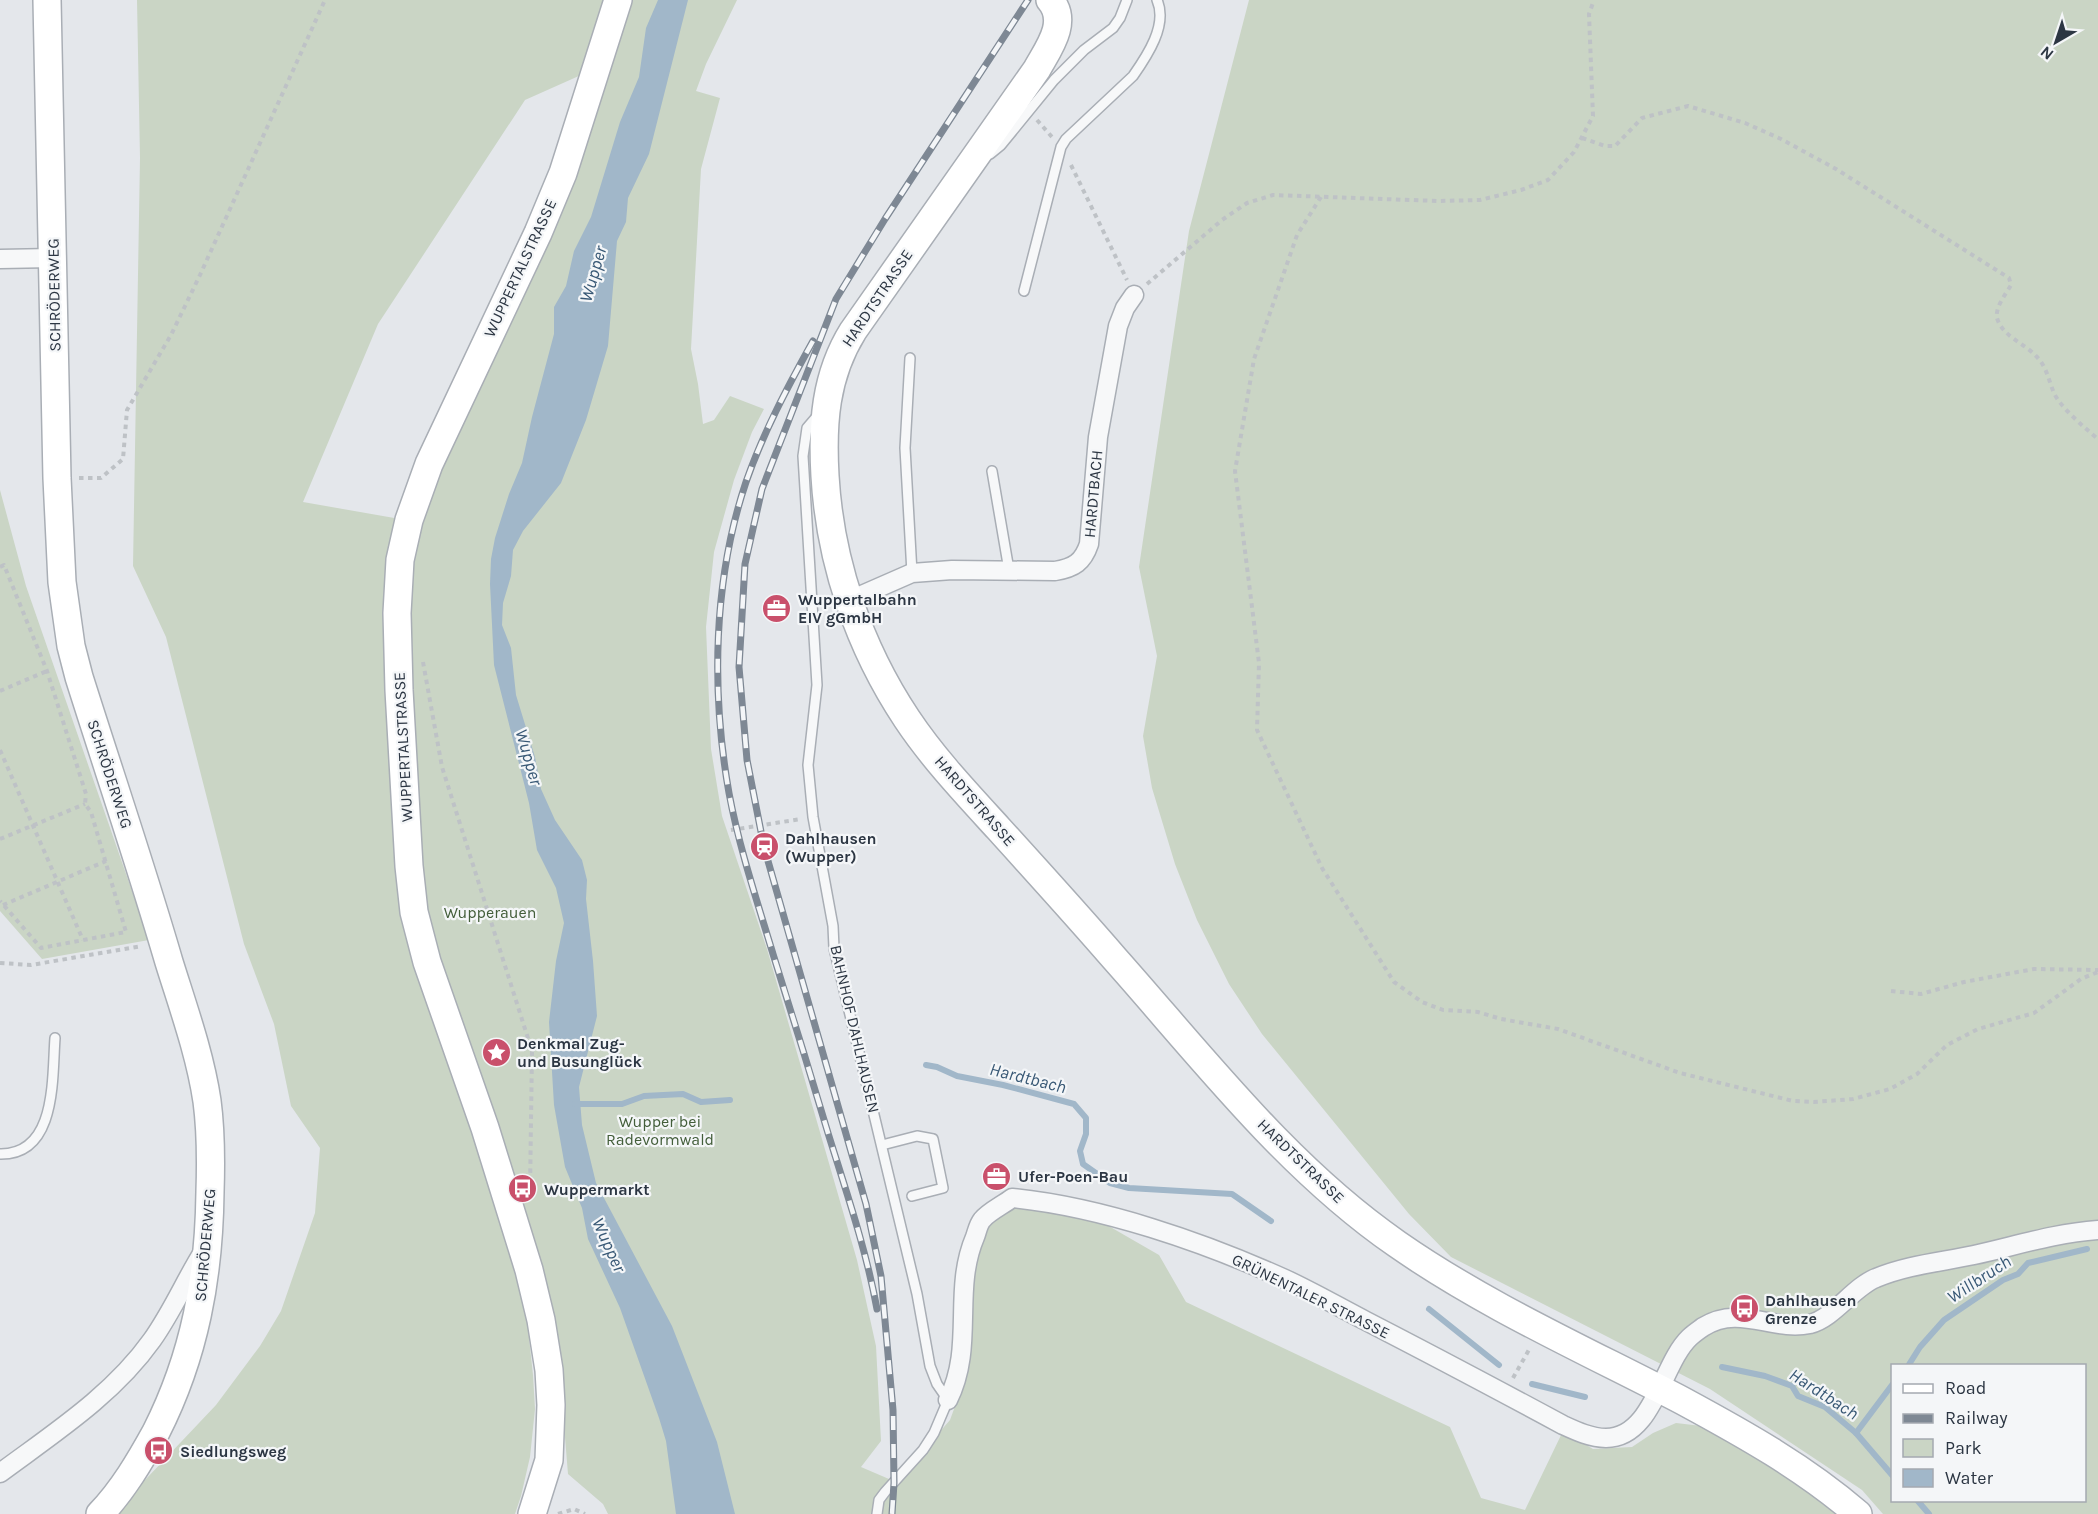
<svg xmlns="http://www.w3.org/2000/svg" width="2098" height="1514" font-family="Karla,sans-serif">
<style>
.green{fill:#cad5c5;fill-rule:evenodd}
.water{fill:#a1b7c9}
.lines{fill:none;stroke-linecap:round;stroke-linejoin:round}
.stream{stroke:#a1b7c9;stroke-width:6}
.service-casing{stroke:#a9aeb5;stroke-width:12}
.minor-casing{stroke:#a9aeb5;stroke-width:21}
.secondary-casing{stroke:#a9aeb5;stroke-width:30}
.path{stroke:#bec2c6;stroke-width:4;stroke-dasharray:4.5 4.5;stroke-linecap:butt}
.service{stroke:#f7f8f9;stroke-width:9}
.minor{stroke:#f7f8f9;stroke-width:18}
.secondary{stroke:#fff;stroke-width:27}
.rail-casing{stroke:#7e8894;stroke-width:7}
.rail{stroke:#f4f6f8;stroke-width:4.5;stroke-dasharray:14;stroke-linecap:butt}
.labels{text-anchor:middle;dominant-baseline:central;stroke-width:4.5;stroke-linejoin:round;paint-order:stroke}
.street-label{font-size:16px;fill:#2c3643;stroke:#f4f6f8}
.poi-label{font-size:16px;font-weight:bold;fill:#2c3643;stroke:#f4f6f8;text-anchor:start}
.park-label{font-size:16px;fill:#435e3a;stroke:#f4f6f8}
.water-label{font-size:18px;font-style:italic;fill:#385875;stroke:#f4f6f8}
</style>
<rect width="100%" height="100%" fill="#e4e7eb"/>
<!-- green -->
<g class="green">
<path d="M137,0H613L590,71L525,100L378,324L303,502L400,519L404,865L522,1272L533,1375L535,1409L530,1457L521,1496L515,1514H106L124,1493L146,1479L216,1405L260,1346L281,1311L315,1213L320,1148L291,1106L274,1024L244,944L166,637L133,566L140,158Z"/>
<path d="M623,0H737L706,64L696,91L720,98L701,169L691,349L698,384L703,424L714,420L730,396L764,409L752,432L734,480L714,552L706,627L711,749L722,816L767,949L857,1260L876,1346L881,1441L861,1467L896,1482L950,1420L969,1368L972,1333L965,1289L984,1222L1014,1200L1093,1217L1159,1255L1186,1302L1450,1427L1481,1498L1525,1510L1563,1431L1593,1449L1632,1447L1653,1433L1676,1423L1710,1427L1829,1501L1842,1514H608L603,1504L568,1474L560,1377L417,912L402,676L414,522Z"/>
<path d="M1249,0H2098V1514H1883L1862,1490L1710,1389L1451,1257L1409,1214L1262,1034L1229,984L1197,920L1175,864L1152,788L1143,736L1157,656L1139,567L1189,231ZM1892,1366H2084V1500H1892Z"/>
<path d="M0,490L26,586L149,940L42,959L0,911Z"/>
</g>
<!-- water -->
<path class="water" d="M658,0H688L649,154L628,198L626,222L617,241L608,346L586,420L561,483L523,531L513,550L511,576L503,603L502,625L511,648L516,695L535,757L541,789L555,820L582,860L587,880L586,899L593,961L597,1016L579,1087L582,1125L596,1183L672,1326L717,1442L735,1514H676L666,1441L659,1418L620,1308L588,1239L582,1208L565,1167L554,1105L549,1022L556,961L564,923L556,888L537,850L529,803L494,665L490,584L491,559L495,538L509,494L522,463L532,417L554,334V307L566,286L574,251L591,217L620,122L639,77L646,28Z"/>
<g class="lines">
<!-- stream -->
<g class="stream">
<path d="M926,1065L937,1067L957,1076L1003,1085L1074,1104L1086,1118V1134L1080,1151L1083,1164L1110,1183L1129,1188L1232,1194L1271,1221"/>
<path d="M575,1104H622L644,1096L683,1094L701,1102L730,1100"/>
<path d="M1429,1309L1499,1365"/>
<path d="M1908,1366L1920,1347L1944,1320L2003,1280L2018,1274L2028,1263L2087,1249"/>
<path d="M1722,1367L1765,1376L1792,1386L1798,1396L1825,1407L1856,1433L1892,1475"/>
<path d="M1532,1384L1585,1397"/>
<path d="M1856,1433L1892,1385"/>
<path d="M1917,1500L1929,1514"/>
</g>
<defs>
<g id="service">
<path d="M990,154L1001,145L1054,80L1084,50L1113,28L1120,18L1127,0"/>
<path d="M1024,291L1061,147L1066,139L1133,76C1147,56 1168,25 1157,0"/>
<path d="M910,358L905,448L912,573"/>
<path d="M819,414L807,428L803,456L817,685L808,765L813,817L833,926L834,948L917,1294L930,1366L937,1384L948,1400L934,1433L923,1450L885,1492L879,1500L877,1514"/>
<path d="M992,471L1009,570"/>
<path d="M882,1145L917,1136L933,1139L943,1188L912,1196"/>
<path d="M0,1154C57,1155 52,1078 55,1038"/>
</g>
<g id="minor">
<path d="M0,259L53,258"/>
<path d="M848,601L912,573L952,570L1055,571C1074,568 1083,562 1089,544L1098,437L1118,326L1125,308L1134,295"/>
<path d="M948,1400C975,1346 952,1291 975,1237C977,1232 978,1225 982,1220C988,1212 1003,1205 1012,1198C1102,1207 1203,1242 1285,1279C1313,1292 1339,1307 1366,1321C1432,1355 1498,1390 1563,1425C1576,1431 1591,1438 1606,1438C1653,1438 1662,1364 1689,1338C1693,1334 1699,1330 1703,1327C1740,1304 1772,1332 1810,1324C1834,1318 1853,1287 1876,1278C1907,1265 1941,1262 1974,1255C2015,1246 2055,1233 2098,1230"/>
<path d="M0,1473C54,1433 113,1395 152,1340C172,1312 185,1281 203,1252"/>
</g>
<g id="secondary">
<path d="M47,0L57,478L62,582L71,646L79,677C109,772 141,866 169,962C183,1007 200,1054 207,1101C211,1131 211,1162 210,1192C209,1277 195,1355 156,1432C140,1461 123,1490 100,1514"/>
<path d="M1050,0C1069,22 1048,49 1037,69L853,331C825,376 822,424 825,476C830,562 859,647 907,719C933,758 966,793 998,828C1037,871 1077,915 1115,959C1203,1058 1287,1168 1397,1244C1486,1306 1587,1351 1683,1401C1744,1434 1805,1468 1858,1514"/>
<path d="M532,1514L549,1460L551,1405L549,1370L541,1320L529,1270L485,1128L427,962L414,912L409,866L399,690L397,613L400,560L409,520L429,464L538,233L563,173L618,0"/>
</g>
</defs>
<!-- service casing -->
<use href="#service" class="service-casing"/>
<!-- minor casing -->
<use href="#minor" class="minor-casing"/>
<!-- secondary casing -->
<use href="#secondary" class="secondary-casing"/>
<!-- path -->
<g class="path">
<path d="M1037,120L1052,137"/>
<path d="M1582,138L1605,146H1615L1642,118L1688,106L1745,123L1781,139L1836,169L2009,278L2011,285C2006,294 1995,307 1997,318C2002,336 2024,343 2036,356C2047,367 2048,379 2054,393C2060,407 2086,429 2098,439"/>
<path d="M1071,165L1127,280"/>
<path d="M1321,197L1297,235L1254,359L1235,471L1259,663L1257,730L1322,868L1394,982L1422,1002L1443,1010L1478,1012L1501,1019L1558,1029L1680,1073L1793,1101L1814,1102L1853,1099L1890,1089L1917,1074L1947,1045L1978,1029L2034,1013L2081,979L2098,972"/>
<path d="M1147,284L1222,220L1247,203L1273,195L1438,201L1480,200L1521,190L1548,180L1574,152L1593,116L1589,14L1594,0"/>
<path d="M79,478H101L123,459L127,410L171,335L200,275L325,0"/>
<path d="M0,567L4,565L47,671L86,794L85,804L91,812L126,932L41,948L0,901"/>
<path d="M423,662L442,767L532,1051L530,1191"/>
<path d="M0,691L47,671"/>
<path d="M0,750L83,940"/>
<path d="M731,830L801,819"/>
<path d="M0,839L85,804"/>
<path d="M3,905L106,861"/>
<path d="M0,963L31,965L142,946"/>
<path d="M1891,991L1921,994L1964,982L2034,969L2098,970"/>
<path d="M1513,1378L1530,1348"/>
<path d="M558,1514L574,1509L585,1514"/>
</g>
<!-- service -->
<use href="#service" class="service"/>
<!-- minor -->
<use href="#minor" class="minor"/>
<!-- secondary -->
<use href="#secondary" class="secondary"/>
<defs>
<g id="rail">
<path d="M813,341C788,386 763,433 746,482C713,580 711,692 729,793C739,847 757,901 773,954C792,1014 810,1073 828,1133C846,1191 866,1249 877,1309"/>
<path d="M892,1514L894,1483L893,1410L881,1276L866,1204L764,847L747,760L739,667L745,564L762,489L836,299L885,219L1028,0"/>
</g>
</defs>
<!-- rail casing -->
<use href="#rail" class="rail-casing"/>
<!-- rail -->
<use href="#rail" class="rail"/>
</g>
<!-- icons -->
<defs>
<symbol id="office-disc" viewBox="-11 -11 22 22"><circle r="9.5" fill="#c9506b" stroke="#f4f6f8"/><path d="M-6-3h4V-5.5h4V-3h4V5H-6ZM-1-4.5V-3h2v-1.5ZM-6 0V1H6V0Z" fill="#fff"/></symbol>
<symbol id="station-disc" viewBox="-11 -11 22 22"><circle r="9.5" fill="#c9506b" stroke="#f4f6f8"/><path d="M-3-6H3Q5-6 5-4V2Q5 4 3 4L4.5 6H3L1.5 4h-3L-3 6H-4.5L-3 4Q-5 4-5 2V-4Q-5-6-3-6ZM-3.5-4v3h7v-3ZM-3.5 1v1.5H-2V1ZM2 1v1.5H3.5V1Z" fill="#fff"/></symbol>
<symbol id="sight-disc" viewBox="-11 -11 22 22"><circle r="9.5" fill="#c9506b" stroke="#f4f6f8"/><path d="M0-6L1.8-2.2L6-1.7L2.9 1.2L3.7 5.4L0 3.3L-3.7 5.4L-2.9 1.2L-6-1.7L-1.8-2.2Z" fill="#fff"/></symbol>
<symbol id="bus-disc" viewBox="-11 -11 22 22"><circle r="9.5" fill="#c9506b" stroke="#f4f6f8"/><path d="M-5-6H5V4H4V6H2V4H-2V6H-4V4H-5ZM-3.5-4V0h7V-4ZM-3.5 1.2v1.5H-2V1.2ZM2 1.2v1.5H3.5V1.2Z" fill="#fff"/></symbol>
</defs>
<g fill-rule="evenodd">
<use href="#office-disc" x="760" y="592" width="33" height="33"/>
<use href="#station-disc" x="748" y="830" width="33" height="33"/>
<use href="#sight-disc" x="480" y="1036" width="33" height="33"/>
<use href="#office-disc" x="980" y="1160" width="33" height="33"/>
<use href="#bus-disc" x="506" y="1172" width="33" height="33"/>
<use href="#bus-disc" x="1728" y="1292" width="33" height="33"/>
<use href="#bus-disc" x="142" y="1434" width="33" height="33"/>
</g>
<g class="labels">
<!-- street labels -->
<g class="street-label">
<text transform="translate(520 268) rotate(-65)">WUPPERTALSTRASSE</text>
<text transform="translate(54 295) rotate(-91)">SCHRÖDERWEG</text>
<text transform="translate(877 298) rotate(-56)">HARDTSTRASSE</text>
<text transform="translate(1093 494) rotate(-85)">HARDTBACH</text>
<text transform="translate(403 747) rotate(-93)">WUPPERTALSTRASSE</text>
<text transform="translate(110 774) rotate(72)">SCHRÖDERWEG</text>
<text transform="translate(975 801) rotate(49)">HARDTSTRASSE</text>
<text transform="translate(855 1029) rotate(77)">BAHNHOF DAHLHAUSEN</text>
<text transform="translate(1301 1161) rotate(44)">HARDTSTRASSE</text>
<text transform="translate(205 1245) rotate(-85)">SCHRÖDERWEG</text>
<text transform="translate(1311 1296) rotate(26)">GRÜNENTALER STRASSE</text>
</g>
<!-- poi labels -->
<g class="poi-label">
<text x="798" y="599">Wuppertalbahn<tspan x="798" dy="18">EIV gGmbH</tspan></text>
<text x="785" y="838">Dahlhausen<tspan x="785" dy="18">(Wupper)</tspan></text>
<text x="517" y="1043">Denkmal Zug-<tspan x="517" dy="18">und Busunglück</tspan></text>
<text x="1018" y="1176">Ufer-Poen-Bau</text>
<text x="544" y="1189">Wuppermarkt</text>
<text x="1765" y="1300">Dahlhausen<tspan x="1765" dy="18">Grenze</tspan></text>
<text x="180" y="1451">Siedlungsweg</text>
</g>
<!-- park labels -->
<g class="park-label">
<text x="490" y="912">Wupperauen</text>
<text x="660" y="1121">Wupper bei<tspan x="660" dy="18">Radevormwald</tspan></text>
</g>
<!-- water labels -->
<g class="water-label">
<text transform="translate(593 274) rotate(-74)">Wupper</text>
<text transform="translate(529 757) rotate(74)">Wupper</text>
<text transform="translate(1028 1078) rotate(14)">Hardtbach</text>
<text transform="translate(609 1245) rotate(66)">Wupper</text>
<text transform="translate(1979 1279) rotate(-33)">Willbruch</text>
<text transform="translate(1824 1394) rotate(33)">Hardtbach</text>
</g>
</g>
<!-- legend -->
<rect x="1891" y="1364" width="195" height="138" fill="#f4f6f8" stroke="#a4a9b0" stroke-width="1.5"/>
<rect x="1903" y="1384" width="30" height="9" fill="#ffffff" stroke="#a4a9b0" stroke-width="1.5"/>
<text x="1945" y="1394" font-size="18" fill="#2c3643">Road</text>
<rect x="1903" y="1414" width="30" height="9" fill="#7e8894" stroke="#a4a9b0" stroke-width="1.5"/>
<text x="1945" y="1424" font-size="18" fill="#2c3643">Railway</text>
<rect x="1903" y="1439" width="30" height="18" fill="#cad5c5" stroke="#a4a9b0" stroke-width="1.5"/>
<text x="1945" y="1454" font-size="18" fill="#2c3643">Park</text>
<rect x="1903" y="1469" width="30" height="18" fill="#a1b7c9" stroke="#a4a9b0" stroke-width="1.5"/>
<text x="1945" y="1484" font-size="18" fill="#2c3643">Water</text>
<!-- north arrow -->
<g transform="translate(2056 42) rotate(219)" stroke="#f4f6f8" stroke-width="4.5" paint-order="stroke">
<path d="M0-4.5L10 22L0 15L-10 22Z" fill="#2c3643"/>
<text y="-9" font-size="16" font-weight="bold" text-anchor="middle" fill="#2c3643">N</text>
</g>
</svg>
